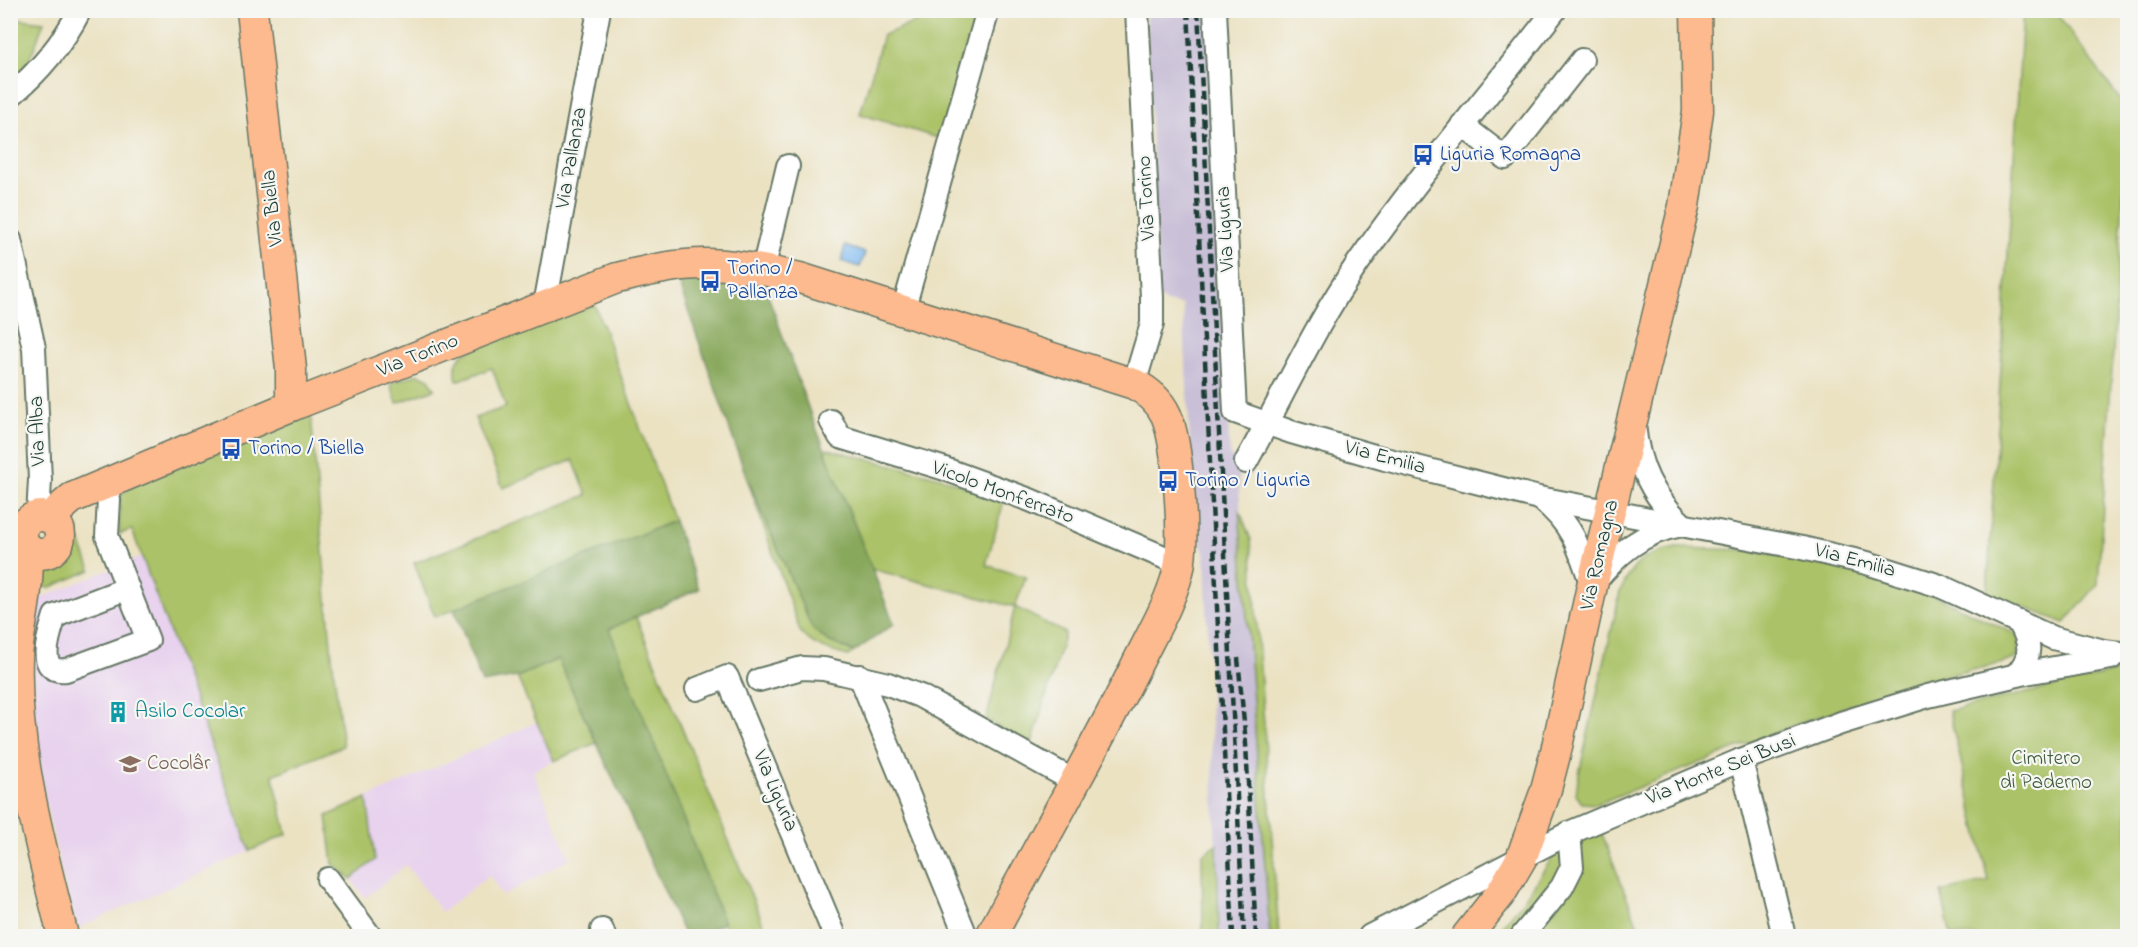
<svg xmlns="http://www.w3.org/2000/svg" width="2138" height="947" font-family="'Indie Flower',sans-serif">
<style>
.built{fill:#e8d2ee}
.industrial{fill:#c9bfd7}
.green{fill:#abc267;stroke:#65804e;stroke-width:1.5}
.forest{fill:#88a85c;stroke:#547248;stroke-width:1.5}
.water{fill:#7fbaf1;stroke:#4f7c92;stroke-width:1.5}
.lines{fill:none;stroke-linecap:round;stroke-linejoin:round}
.minor-casing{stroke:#676;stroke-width:26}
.major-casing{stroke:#676;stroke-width:33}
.minor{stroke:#fff;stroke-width:22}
.major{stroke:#fcba8e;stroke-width:30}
.rail{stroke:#1f3d34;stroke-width:4.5;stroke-dasharray:9 4.5;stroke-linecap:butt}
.labels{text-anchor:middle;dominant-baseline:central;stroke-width:4.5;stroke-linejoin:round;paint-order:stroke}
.transit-label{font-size:21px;fill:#164399;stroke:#f6f6f2;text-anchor:start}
.street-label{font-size:21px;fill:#1f3d34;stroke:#f6f6f2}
.culture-label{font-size:21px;fill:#0d838f;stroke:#f6f6f2;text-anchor:start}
.park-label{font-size:21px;fill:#425e41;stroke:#f6f6f2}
.education-label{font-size:21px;fill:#785e54;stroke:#f6f6f2;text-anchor:start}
</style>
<rect width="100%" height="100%" fill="#f6f6f2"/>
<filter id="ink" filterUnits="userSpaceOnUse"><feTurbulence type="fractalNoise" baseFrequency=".0167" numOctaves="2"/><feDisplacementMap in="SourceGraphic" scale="12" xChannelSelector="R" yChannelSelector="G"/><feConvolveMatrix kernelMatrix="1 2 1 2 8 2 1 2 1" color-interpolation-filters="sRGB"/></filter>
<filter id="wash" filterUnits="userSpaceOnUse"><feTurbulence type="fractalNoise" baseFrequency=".008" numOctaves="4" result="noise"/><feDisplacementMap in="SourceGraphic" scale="24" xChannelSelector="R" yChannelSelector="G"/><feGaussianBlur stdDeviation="1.35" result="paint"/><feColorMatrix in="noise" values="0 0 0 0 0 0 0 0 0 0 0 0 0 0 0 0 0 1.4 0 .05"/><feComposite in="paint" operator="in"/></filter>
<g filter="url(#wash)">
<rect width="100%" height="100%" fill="#ebe2c2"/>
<!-- built -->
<g class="built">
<path d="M143,556L187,672L250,851L78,928L63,878L45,798L36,730L33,675V601Z"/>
<path d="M537,722L554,761L533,771L570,858L503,896L489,875L442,912L406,865L365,898L351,879L375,860L367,798Z"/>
</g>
<!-- industrial -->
<path class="industrial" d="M1146,11H1207L1230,457H1237L1270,936H1219L1205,556L1197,531L1194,528L1183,305L1166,302L1159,299Z"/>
<!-- green -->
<g class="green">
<path d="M943,11H983L944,140L860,114L883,35Z"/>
<path d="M2023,11H2055L2127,109V137L2098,584L2065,623L1987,593Z"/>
<path d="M11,18L44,22C36,42 30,69 11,80Z"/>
<path d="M595,305L674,521L435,617L414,563L587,495L573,460L503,488L475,418L506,407L492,368L457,381C454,369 455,359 466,352Z"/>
<path d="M418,374L429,379L435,389L397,403L390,383Z"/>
<path d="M311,414L332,657L343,746L273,775L287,834L250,851L132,530L119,534L120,496L133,485Z"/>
<path d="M824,448L940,477L1004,501L986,565L1026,577L1015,607L1065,633L1031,747L986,720L1015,607L872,569Z"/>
<path d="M745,473L812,628L828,641L854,652L848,656C830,651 812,647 800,631Z"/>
<path d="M1239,509L1251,540L1279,936H1270Z"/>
<path d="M78,527V536L91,570L49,588L36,583L47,568L65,559Z"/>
<path d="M1676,548L1753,550L1864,572L1942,599L2015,634L2019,637L2017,658L2003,663L1941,677L1878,696L1798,724L1597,804L1582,803L1576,795L1578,778L1620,592C1633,562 1644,554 1676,548Z"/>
<path d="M636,617L757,909L768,936H729L609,629Z"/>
<path d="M558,659L596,743L554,761L517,677Z"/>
<path d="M2116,672H2128L2127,936H1951L1941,892L1989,881L1949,711Z"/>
<path d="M367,798L375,860L351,879L333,864L327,816Z"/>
<path d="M1597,821L1642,936H1494L1523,901L1569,833Z"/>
<path d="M1217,844L1219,936H1203L1202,855Z"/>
</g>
<!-- forest -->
<g class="forest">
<path d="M703,277L763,281L809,410L894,624L854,652L828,641L812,628L745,473L677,279Z"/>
<path d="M674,521L699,589L609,629L724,923L693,936H685L558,659L517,677L482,683L454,609Z"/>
</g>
<!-- water -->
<path class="water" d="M845,246L865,253L860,267L841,261Z"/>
</g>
<g filter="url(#ink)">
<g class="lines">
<defs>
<g id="minor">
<path d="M1215,10L1235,412L1291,432L1385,459L1539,498L1802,548L1867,563L1940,586L2053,638L2104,651L2128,654"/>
<path d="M10,96C39,72 63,43 80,10"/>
<path d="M1462,125L1505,158L1582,60"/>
<path d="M10,240L34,348L40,480L38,516"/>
<path d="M763,270L788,166"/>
<path d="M545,305L599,10"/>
<path d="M903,311L988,10"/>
<path d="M1134,384L1152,324V297L1137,10"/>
<path d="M831,421L840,437L942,468L1030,500L1180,564"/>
<path d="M1634,424C1638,467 1652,496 1683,525"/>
<path d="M1246,462C1283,396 1315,325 1358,263C1419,175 1489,95 1555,10"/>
<path d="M105,485L109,500L107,536L148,640L66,670C34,674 50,632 55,616L128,588"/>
<path d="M1541,499C1573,525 1579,547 1592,586"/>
<path d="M10,525L27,522"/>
<path d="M1594,583C1616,555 1642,532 1678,526"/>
<path d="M2016,675C2033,656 2031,643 2019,622"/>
<path d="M860,676L966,936"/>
<path d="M759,680L802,668L824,669L888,684L920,696L1074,781"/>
<path d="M697,689L727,677L835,936"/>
<path d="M1741,760L1784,936"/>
<path d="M328,879L370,936"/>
<path d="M602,930L604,936"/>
<path d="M1370,936L1569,833L1741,760L1841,723L1928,696L2026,673L2111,658"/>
<path d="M1522,936L1562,887L1572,867L1569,833"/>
</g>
<g id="major">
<path d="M252,10L291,369V406"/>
<circle cx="41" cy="535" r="19"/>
<path d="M49,518L72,498L291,406L617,278C647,271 678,263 709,264C740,265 770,271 800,278L1134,384C1148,391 1159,400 1166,415C1178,441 1186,544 1178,572C1169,607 1148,640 1133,672C1088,761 1038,848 991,936"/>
<path d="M28,549C28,562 28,576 26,590C24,613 18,635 17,658C14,752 41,846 63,936"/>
<path d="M1467,936L1501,893L1521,859L1545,793L1556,751L1592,586L1684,206L1698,111L1696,10"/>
</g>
</defs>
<!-- minor casing -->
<use href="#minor" class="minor-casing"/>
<!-- major casing -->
<use href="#major" class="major-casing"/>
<!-- minor -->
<use href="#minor" class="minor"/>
<!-- major -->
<use href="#major" class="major"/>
<!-- rail -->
<g class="rail">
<path d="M1188,10L1233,936"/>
<path d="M1198,10L1244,936"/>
<path d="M1238,658L1246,744L1256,936"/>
</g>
</g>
</g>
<!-- icons -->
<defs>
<symbol id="bus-bare" viewBox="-9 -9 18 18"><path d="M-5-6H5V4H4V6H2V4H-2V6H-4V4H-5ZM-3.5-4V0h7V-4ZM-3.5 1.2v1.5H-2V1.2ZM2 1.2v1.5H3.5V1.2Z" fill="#1a4fb4" stroke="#f6f6f2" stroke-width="2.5" paint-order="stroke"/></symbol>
<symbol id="building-bare" viewBox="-9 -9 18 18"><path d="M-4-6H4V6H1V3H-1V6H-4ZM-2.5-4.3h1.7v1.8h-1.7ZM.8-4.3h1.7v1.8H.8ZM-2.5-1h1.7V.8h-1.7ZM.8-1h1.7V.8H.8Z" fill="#0f9aa8" stroke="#f6f6f2" stroke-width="2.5" paint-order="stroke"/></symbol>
<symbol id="school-bare" viewBox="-9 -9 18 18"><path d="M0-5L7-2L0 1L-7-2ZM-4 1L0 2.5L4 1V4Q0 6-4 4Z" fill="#8d6e63" stroke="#f6f6f2" stroke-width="2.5" paint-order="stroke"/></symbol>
</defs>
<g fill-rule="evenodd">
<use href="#bus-bare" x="1408" y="140" width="30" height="30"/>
<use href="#bus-bare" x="695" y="266" width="30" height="30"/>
<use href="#bus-bare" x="216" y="434" width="30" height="30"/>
<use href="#bus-bare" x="1153" y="466" width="30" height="30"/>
<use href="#building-bare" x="103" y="697" width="30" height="30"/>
<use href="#school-bare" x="115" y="749" width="30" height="30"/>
</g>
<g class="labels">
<!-- transit labels -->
<g class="transit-label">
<text x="1440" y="155">Liguria Romagna</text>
<text x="727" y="269">Torino /<tspan x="727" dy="24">Pallanza</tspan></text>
<text x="248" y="449">Torino / Biella</text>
<text x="1185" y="481">Torino / Liguria</text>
</g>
<!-- street labels -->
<g class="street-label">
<text transform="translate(572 158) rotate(-80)">Via Pallanza</text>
<text transform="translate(1147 198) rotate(-93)">Via Torino</text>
<text transform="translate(273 208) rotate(-96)">Via Biella</text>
<text transform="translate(1226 229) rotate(-93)">Via Liguria</text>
<text transform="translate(418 356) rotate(-22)">Via Torino</text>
<text transform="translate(38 431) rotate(-92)">Via Alba</text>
<text transform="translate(1385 458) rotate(15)">Via Emilia</text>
<text transform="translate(1003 493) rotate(20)">Vicolo Monferrato</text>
<text transform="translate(1600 555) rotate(-77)">Via Romagna</text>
<text transform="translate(1855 561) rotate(15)">Via Emilia</text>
<text transform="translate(1721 770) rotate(-22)">Via Monte Sei Busi</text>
<text transform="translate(775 791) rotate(67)">Via Liguria</text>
</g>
<!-- culture labels -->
<g class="culture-label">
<text x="135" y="712">Asilo Cocolar</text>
</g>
<!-- park labels -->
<g class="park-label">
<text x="2046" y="759">Cimitero<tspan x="2046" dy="24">di Paderno</tspan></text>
</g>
<!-- education labels -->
<g class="education-label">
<text x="147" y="764">Cocolâr</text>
</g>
</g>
<!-- margin -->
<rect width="2138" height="947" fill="none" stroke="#f6f6f2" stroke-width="36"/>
</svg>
